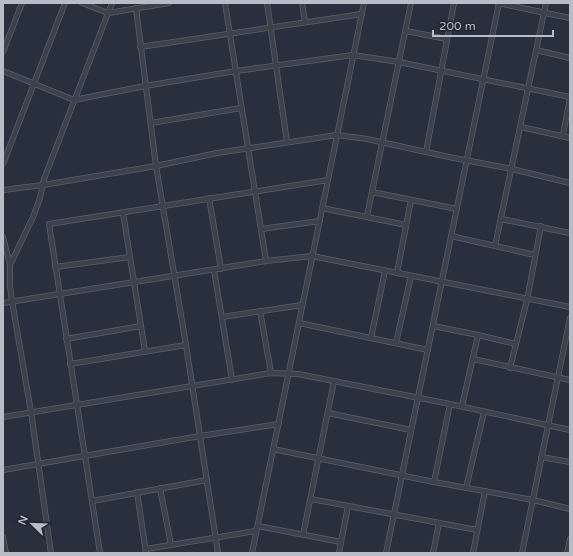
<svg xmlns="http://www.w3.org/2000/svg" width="573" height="556" font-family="'Varela Round',sans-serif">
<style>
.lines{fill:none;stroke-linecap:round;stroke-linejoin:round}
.minor-casing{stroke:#59606a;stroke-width:6}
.minor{stroke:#3b424c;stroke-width:4.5}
</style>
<rect width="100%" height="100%" fill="#27303c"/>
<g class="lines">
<defs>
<g id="minor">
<path d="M82,3L108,13L169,3"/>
<path d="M225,3L266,261"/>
<path d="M267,3L287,142"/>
<path d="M302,3L305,22"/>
<path d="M498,3L570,18"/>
<path d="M136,8L156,166L186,345L218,553"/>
<path d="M406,31L447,39"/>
<path d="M140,47L362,14"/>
<path d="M536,50L570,58"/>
<path d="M3,52L22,3"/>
<path d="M3,71L74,100L145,86L236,71L353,55L399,62L570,97"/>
<path d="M151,123L241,108"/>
<path d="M521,127L570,138"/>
<path d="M563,135L570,98"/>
<path d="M426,152L454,3"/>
<path d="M3,164L65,3"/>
<path d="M3,190L43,185L156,166L217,153L337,135L367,139L449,157L512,169L570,183"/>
<path d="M372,192L457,209"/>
<path d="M209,198L221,269"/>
<path d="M322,208L406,225"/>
<path d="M123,213L145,351"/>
<path d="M367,216L411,3"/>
<path d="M501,219L570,233"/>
<path d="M261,229L320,221"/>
<path d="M451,236L535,255"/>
<path d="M3,237L10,265"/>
<path d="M495,246L546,3"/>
<path d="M55,267L130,257"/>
<path d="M214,270L232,380"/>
<path d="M397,273L411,200"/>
<path d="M3,303L266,261L312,256L570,307"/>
<path d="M260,311L271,373"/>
<path d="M222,317L302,305"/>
<path d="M299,323L428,350"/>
<path d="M433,326L478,335L516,344"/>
<path d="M371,338L385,271"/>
<path d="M66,339L141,326"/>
<path d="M396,343L411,276"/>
<path d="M473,359L570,380"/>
<path d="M70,364L186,345"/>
<path d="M510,368L527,300L541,226"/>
<path d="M462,406L478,335"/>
<path d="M328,413L411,430"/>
<path d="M3,417L271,373L298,374L450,404L570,430"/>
<path d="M273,449L434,482L533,500L570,509"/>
<path d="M541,457L570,462"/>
<path d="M3,470L200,436L279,424"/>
<path d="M434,482L450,404"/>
<path d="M160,488L171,545"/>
<path d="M466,488L484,412"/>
<path d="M137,492L146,553"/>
<path d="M311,499L477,530"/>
<path d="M92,501L207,480"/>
<path d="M258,526L341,542"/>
<path d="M303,535L334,381"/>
<path d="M3,537L6,553"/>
<path d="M146,549L256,531"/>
<path d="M51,553L31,412L12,301L10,286V265L33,217L40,198L44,179L112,3"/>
<path d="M100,553L49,224L328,180"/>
<path d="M252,553L364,3"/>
<path d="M339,553L348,506"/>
<path d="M386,553L499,3"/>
<path d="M433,553L439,523"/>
<path d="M473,553L485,491"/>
<path d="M522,553L570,318"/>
<path d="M567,553L570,539"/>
</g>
</defs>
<!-- minor casing -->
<use href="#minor" class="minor-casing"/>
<!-- minor -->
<use href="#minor" class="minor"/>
</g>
<!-- border -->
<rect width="573" height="556" fill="none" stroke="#b7bdc7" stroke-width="8"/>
<!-- north arrow -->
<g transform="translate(32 524) rotate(293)" stroke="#202731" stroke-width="3" paint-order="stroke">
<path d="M0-3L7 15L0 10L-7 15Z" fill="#b7bdc7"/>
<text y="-6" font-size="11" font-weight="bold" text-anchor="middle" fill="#b7bdc7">N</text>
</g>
<!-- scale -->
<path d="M433 30v6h120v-6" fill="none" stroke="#b7bdc7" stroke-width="2"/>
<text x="439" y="30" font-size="12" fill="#b7bdc7" stroke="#202731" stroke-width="3" paint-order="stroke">200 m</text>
</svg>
